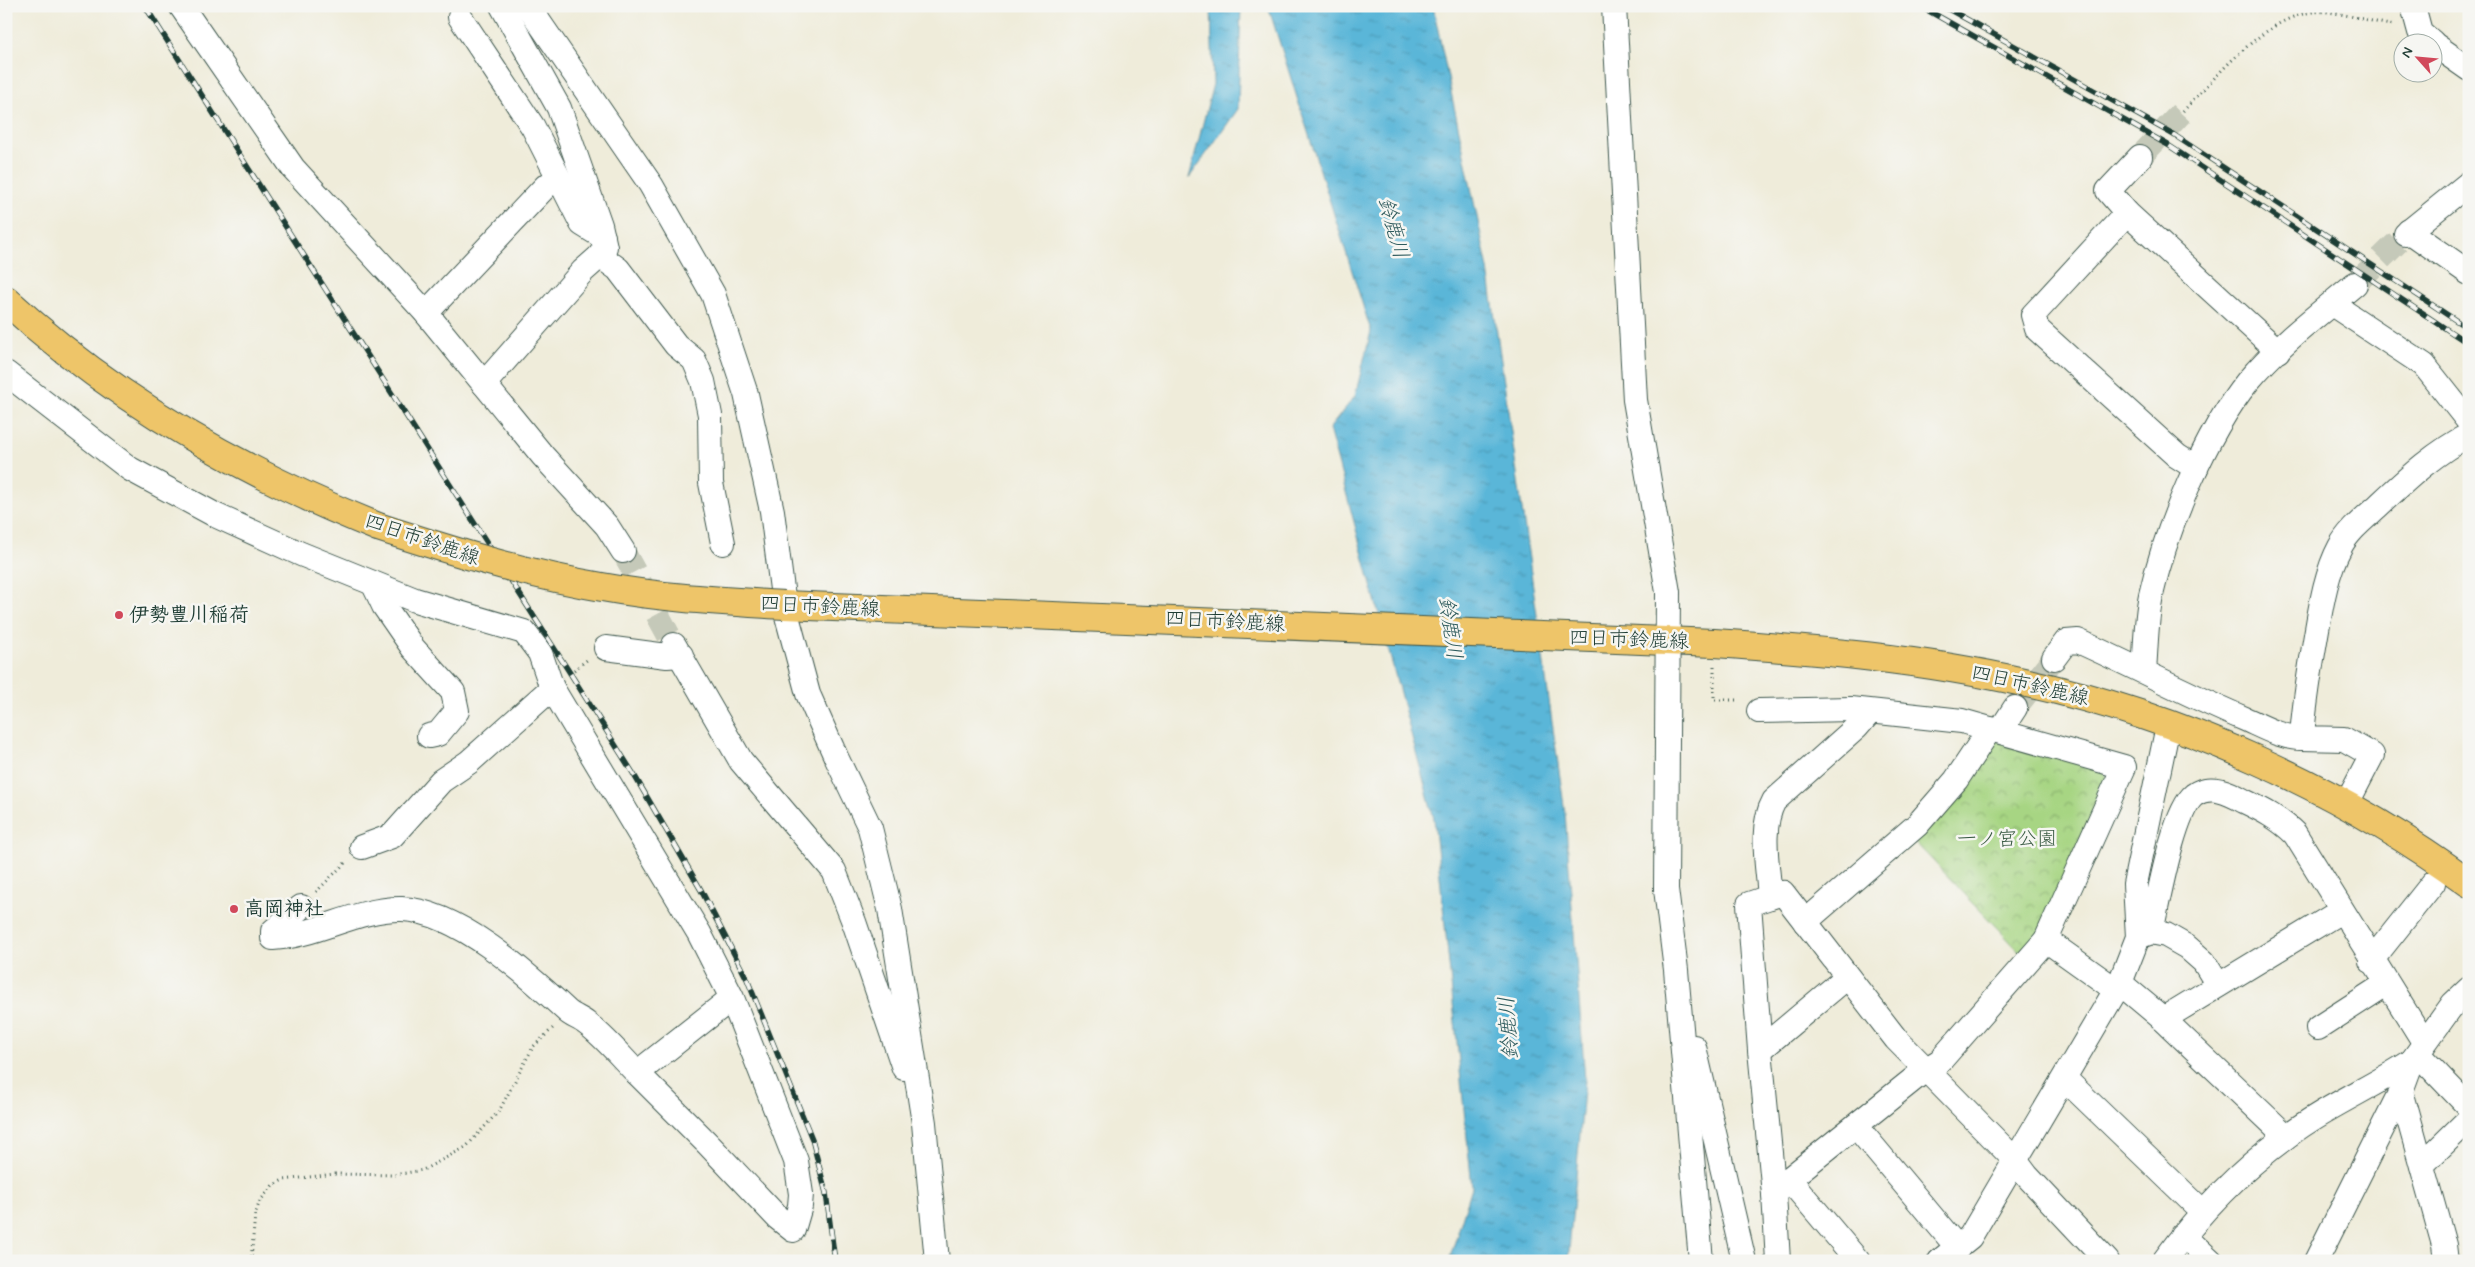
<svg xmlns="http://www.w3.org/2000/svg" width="2475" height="1267" font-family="Mynerve,'Klee One',sans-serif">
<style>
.park{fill:url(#park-crowns);stroke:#63895c}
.water{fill:url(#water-ripples);stroke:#3c7a86}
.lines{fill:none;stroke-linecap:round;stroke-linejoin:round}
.minor-tunnel{stroke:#c5c9b9;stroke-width:24;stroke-dasharray:24 12;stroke-linecap:butt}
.minor-casing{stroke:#3e574d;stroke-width:26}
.major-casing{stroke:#3e574d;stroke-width:30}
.path{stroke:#3e574d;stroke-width:3;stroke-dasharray:1 4;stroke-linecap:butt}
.minor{stroke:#fff;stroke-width:24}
.major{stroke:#eec569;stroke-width:28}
.rail-casing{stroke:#1f3d34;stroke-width:5.5}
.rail{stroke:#f6f6f2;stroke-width:4;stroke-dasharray:11;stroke-linecap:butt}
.major-bridge-casing{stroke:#3e574d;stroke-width:30;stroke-linecap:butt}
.major-bridge{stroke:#eec569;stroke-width:28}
.poi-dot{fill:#d1495b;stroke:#f6f6f2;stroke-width:2}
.labels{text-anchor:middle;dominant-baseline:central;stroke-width:5;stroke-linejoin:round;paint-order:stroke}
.street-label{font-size:20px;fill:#1f3d34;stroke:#f6f6f2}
.poi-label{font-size:20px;font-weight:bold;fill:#1f3d34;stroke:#f6f6f2;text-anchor:start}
.park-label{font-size:20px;fill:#3a5b44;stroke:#f6f6f2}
.water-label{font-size:21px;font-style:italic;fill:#2e5b5d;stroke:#f6f6f2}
</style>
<defs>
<pattern id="park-crowns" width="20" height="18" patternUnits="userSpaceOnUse" patternTransform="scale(1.25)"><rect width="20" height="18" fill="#a7d583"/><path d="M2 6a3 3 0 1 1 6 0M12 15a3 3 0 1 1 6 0" fill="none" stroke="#87ae6c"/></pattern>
<pattern id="water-ripples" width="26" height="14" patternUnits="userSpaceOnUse" patternTransform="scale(1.25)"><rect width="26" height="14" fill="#5ab6d8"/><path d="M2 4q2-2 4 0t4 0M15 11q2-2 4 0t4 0" fill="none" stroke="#4a95b0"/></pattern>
</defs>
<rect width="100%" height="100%" fill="#f6f6f2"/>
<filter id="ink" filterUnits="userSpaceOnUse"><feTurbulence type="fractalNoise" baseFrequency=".02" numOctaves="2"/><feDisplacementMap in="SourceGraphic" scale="10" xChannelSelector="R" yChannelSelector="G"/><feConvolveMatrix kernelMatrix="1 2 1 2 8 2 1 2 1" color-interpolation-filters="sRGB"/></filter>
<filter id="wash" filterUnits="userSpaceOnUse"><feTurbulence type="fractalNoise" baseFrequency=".0096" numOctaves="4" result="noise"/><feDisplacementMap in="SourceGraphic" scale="20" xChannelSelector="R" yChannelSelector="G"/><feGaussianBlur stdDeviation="1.12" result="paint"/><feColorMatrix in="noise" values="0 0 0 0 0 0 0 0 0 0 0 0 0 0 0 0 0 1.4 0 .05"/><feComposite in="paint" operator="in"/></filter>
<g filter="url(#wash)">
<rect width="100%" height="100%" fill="#efecda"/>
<!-- park -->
<path class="park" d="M1993,740L2102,767L2109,782L2038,936L2020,952L1913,840Z"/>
<!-- water -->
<g class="water">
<path d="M1211,6H1241L1238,109L1189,178L1213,84Z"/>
<path d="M1268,6H1433L1488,269L1565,813L1585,1080L1568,1261H1449L1472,1187L1434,819L1329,429L1355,396L1371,331Z"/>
</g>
</g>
<g filter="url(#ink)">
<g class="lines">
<!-- minor-tunnel -->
<g class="minor-tunnel">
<path d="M2140,157L2183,111"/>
<path d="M2355,284L2406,234"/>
<path d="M623,551L674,645"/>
<path d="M2015,708L2054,658"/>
</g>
<defs>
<g id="minor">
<path d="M181,6L293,168L426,313L543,456L607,526L623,551"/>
<path d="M502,6L559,108L600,225L605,247L600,256L618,269L676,345L694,360L703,381L710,415L711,483L723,543"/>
<path d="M528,6L651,185L713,294L746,394L772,511L784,605L808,694L836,757L870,828L890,909L924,1123L937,1261"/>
<path d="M1614,6L1635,400L1668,592L1666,889L1676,970L1701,1261"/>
<path d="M2413,6L2420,32L2432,42"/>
<path d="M460,17L533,127L582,224L603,237"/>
<path d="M2432,43L2469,69"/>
<path d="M2140,157L2108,191L2127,213L2033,315L2037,329L2177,456L2196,468"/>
<path d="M2127,213L2278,351"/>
<path d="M2409,231L2469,273"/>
<path d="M2406,234L2469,183"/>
<path d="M2332,304L2424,365L2469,422"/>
<path d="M426,313L546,186L558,179"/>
<path d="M6,373L130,469L217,516L301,554L415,600L524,632L540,653L552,688L699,933L732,998L637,1073L708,1144L778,1218L793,1230L800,1206L801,1194L796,1161L732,998"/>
<path d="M484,384L583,271L600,256"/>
<path d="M374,585L384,606L413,648L453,692L457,711L438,734L429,736"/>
<path d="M674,645L741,761L834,871L854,922L904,1068"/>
<path d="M606,648L667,656L681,655"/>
<path d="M2054,658L2066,642L2078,641C2134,666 2188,695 2245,719C2263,727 2282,738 2302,738"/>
<path d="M2144,671C2146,646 2146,619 2151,595C2166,529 2205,434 2248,381C2279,344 2318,315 2355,284"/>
<path d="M1759,711L1851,709L1962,721L2124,767L2046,940L1940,1061L1925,1070L1789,1179L1774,1194"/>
<path d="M1870,712L1857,727L1774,801C1759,828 1768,867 1770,897L1783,893L1896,1039L2015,1160L2027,1176L2107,1261"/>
<path d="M2000,731L2015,708"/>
<path d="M2346,805L2372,755L2344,739L2302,738C2304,703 2310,670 2316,635C2321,606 2326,573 2340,547C2349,530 2365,518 2379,505C2407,479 2434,453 2469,435"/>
<path d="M362,847L392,836L441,781L469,762L552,688"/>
<path d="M1770,897L1749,904L1760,1050L1774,1194L1778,1261"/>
<path d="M301,907L273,931V938C317,936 357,908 402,909C458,911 527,974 567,1011C572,1016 580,1018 586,1023C604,1036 621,1057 637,1073"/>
<path d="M1805,922L1917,825L1956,780L1990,729"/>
<path d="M2151,932C2158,902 2173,812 2194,795C2210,783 2230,793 2244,801C2263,810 2280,819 2295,834L2424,1042"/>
<path d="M2138,937L2151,932L2166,935L2187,947L2204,962L2218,985"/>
<path d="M2046,940L2116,990"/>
<path d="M2371,961L2433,883"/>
<path d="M2120,983L2163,1019L2286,1136"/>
<path d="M2163,1019L2341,911"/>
<path d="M2318,1028L2386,984"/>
<path d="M1694,1047L1744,1261"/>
<path d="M1760,1050L1847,977"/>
<path d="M2418,1054L2469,1107"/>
<path d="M2065,1079L2202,1211"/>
<path d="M2401,1091L2444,1245L2446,1261"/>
<path d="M1856,1126L1958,1248"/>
<path d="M2422,1165L2469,1119"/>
<path d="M1789,1179L1858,1261"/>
<path d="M2183,1235L2211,1261"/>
<path d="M1940,1261L1970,1237L2120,983L2138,937L2135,884L2168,726"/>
<path d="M2164,1261C2198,1214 2238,1172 2286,1137C2325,1107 2371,1088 2412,1061"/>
<path d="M2316,1261L2401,1091L2412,1061L2453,1004L2469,989"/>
</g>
<g id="major">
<path d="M6,300C113,399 244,473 378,527"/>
<path d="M784,605L1714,643C1818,650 1921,659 2023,682C2179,716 2340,788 2469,883"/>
</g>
</defs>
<!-- minor casing -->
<use href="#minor" class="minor-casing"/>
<!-- major casing -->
<use href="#major" class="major-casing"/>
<!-- path -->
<g class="path">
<path d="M2183,111C2218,76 2272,6 2327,12C2350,15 2373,22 2395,26"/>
<path d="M1714,666V700H1739"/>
<path d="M570,673L587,660"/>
<path d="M316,892L347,861"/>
<path d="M251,1261L255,1214L260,1201L273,1185L283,1180L335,1174L394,1175L423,1170L466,1147L499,1111L533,1047L553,1028"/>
</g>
<!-- minor -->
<use href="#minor" class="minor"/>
<!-- major -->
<use href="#major" class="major"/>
<defs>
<g id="rail">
<path d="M145,6L570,673L633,773L701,890L747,979L812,1139L826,1193L835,1261"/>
<path d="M1920,6L2168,145L2469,344"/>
<path d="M1943,6L2174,135L2469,329"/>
</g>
</defs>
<!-- rail casing -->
<use href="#rail" class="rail-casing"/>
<!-- rail -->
<use href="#rail" class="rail"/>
<defs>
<path id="major-bridge" d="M378,527C452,551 525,574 602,587C662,598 723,601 784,605"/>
</defs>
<!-- major-bridge casing -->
<use href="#major-bridge" class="major-bridge-casing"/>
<!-- major-bridge -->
<use href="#major-bridge" class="major-bridge"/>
</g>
</g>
<!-- markers -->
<g class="poi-dot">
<circle cx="119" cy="615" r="5"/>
<circle cx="234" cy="909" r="5"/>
</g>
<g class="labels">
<!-- street labels -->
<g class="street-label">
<text transform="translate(422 540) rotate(19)">四日市鈴鹿線</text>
<text transform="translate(820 607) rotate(3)">四日市鈴鹿線</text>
<text transform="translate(1225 622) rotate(3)">四日市鈴鹿線</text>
<text transform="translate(1629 640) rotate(2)">四日市鈴鹿線</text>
<text transform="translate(2030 686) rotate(13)">四日市鈴鹿線</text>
</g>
<!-- poi labels -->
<g class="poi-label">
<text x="129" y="615">伊勢豊川稲荷</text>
<text x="244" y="909">高岡神社</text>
</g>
<!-- park labels -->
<g class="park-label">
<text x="2007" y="839">一ノ宮公園</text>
</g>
<!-- water labels -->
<g class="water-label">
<text transform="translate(1393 228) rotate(75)">鈴鹿川</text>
<text transform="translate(1450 628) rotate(82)">鈴鹿川</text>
<text transform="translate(1509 1028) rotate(-94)">鈴鹿川</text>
</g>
</g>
<!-- margin -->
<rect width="2475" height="1267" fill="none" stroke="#f6f6f2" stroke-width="25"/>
<!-- north arrow -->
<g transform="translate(2418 58) rotate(297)"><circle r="24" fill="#f6f6f2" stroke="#a0aca6"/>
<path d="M0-4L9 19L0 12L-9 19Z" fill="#d1495b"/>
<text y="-8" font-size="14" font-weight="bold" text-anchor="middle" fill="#1f3d34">N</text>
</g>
</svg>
